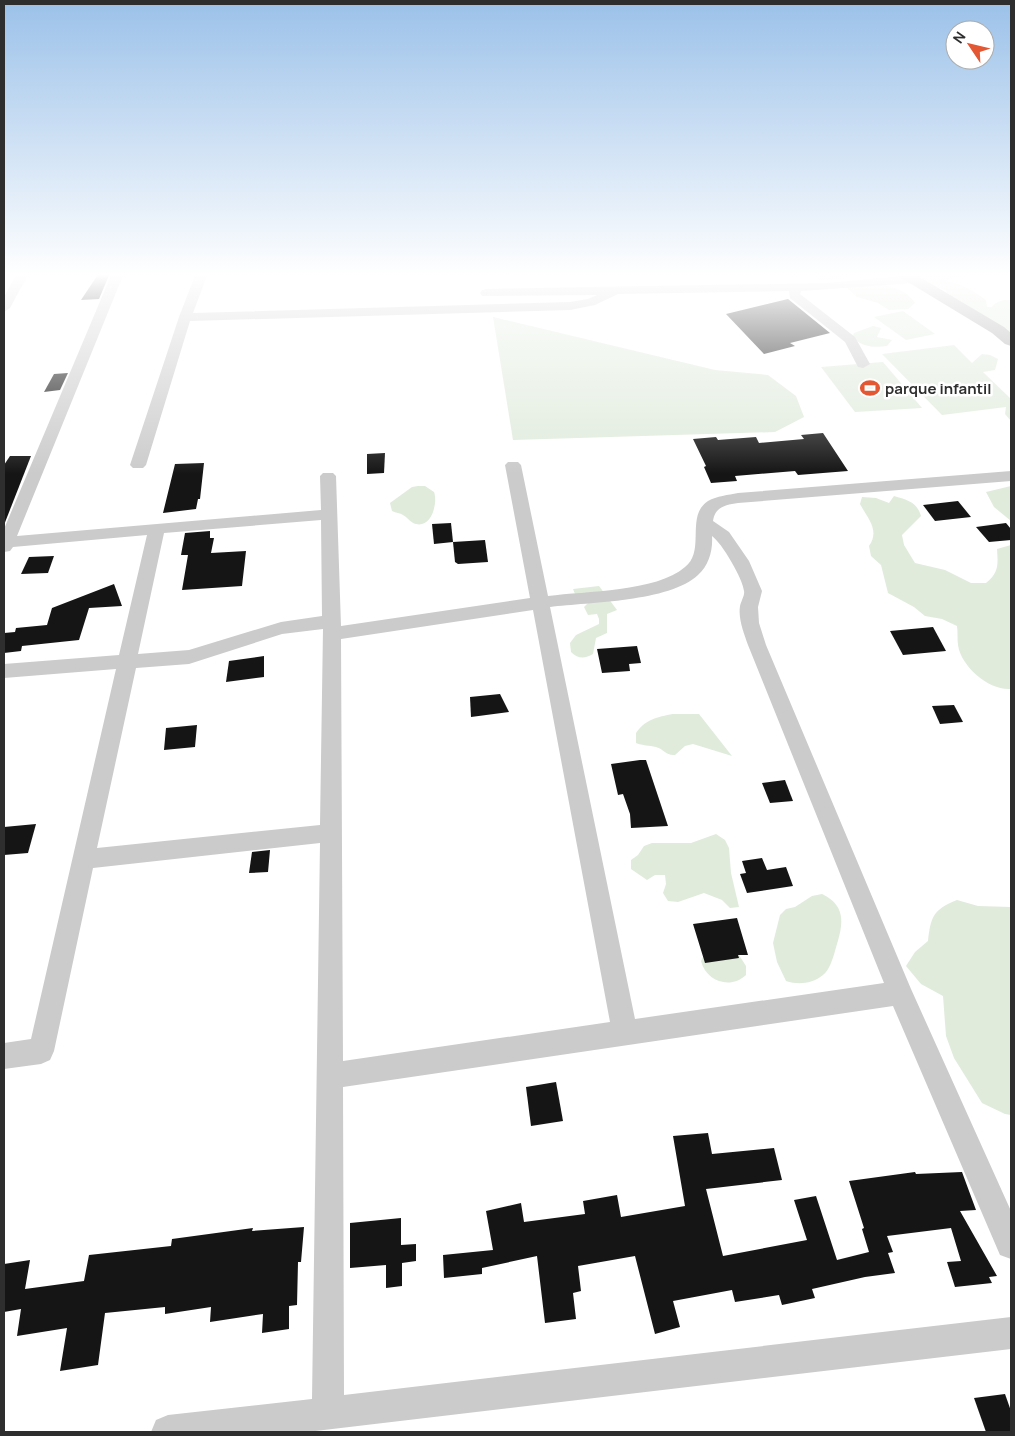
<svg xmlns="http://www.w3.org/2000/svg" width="1015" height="1436" font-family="Manrope,sans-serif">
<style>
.green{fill:#e0ebdc}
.building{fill:#151515}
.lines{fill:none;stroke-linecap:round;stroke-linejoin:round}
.minor{fill:#cbcbcb;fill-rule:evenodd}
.major{fill:#a6a6a6;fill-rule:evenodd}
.labels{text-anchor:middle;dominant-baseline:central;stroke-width:5;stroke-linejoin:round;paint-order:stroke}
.far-poi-label{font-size:15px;font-weight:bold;fill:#2e2e2e;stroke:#fff;text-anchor:start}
</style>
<rect width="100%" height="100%" fill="#fff"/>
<!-- green -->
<g class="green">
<path d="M778,273H833L844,275L841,279L821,280L813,276L792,277Z"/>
<path d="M911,273H973L963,279L950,277L947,281C962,284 974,291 986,300L987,307H992C997,300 1003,300 1011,300V338L1007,332L951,298L945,290L926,284Z"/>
<path d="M853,283C873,284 903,283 915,303L908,309L889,310L878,303L857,297L847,288Z"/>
<path d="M903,311L935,334L906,340L874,317Z"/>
<path d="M493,317L715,370L768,375L796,396L804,417L775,432L513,440Z"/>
<path d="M873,326L881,328L877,337L892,340L887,346C875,348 859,347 853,336L854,333Z"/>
<path d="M954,345L972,363L982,354L990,355L998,359L995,370L983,372L1011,399V421L1005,414L1006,407L942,415L882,354Z"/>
<path d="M883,362L922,408L855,412L821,367Z"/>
<path d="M418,486H425L434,492C438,502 432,528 416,524C411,523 407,517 403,515C400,513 396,513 392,511L390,503L412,487Z"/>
<path d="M1011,486V521L994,507L986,492Z"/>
<path d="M894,496C907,500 917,502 921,516L902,535L904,545L915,563L945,570L971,583H986C999,572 998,565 997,549L1011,545V689C990,691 961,667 958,645C957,639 958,632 957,626L942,619L925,616L914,607L888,593L881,565L871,556L869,546C880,530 868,519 860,504L862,497L876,498L889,503Z"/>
<path d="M599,586L617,610L607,614V633L596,638L593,654C585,659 578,659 571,652L570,643L576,635L599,624V619L597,614L588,615L584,607L590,601L575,594L573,589Z"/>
<path d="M673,714H699L732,756L693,744L685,746L675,755C666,756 664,749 656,747C649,745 643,746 636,743V733C646,719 657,717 673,714Z"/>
<path d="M716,834L725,840L729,848L731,873L739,907L730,908L722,900L704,893L678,902L668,901L663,893L666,884L665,875H655L647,880L631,869V860L638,855L644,846L652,843H691Z"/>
<path d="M822,894C849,907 842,928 835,951C833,958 829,971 823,975C812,984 798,985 786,981L777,962L773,943L780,915L786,909L795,907L812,896Z"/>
<path d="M957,900L978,906L1011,907V1115L1005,1114L982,1103L954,1058L946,1036L943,996L921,984L906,966L915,952L928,941C931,916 933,910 957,900Z"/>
<path d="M737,952L746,966V975C730,990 706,981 701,961L705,953Z"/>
</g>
<!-- building -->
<g class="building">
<path d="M99,273H110L99,299L81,300Z"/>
<path d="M788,299L830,333L790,343L795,346L764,354L726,314Z"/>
<path d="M68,373L60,390L44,392L54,374Z"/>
<path d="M823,433L848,471L798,475L795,471L735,476L737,481L711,483L704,467L706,466L693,439L716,437L718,440L756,437L759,443L804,439L801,435Z"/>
<path d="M385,453L384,473L367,474V454Z"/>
<path d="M10,456H31L4,525V465Z"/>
<path d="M204,463L200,499H198L196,509L163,513L175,464Z"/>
<path d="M958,501L971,517L935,521L923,505Z"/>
<path d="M451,523L453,542L434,544L432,524Z"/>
<path d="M1006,523L1011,529V540L989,542L976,527Z"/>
<path d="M210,531V538H214L211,553L246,551L242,586L182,590L188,555H181L185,533Z"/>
<path d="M485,540L488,562L458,564L455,562L453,542Z"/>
<path d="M54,556L48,573L21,574L29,557Z"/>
<path d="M114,584L122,606L89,608L79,640L22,646L21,651L4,653V633L15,632L16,628L47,625L52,608Z"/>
<path d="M933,627L946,651L903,655L890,631Z"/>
<path d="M637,646L641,663L629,664L630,671L602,673L597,649Z"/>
<path d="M264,656V677L226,682L229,661Z"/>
<path d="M500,694L509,712L471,717L470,697Z"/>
<path d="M954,705L963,722L940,724L932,706Z"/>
<path d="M197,725L195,747L164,750L166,728Z"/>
<path d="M640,760H646L668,826L631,828L630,814L623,794L618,795L611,764Z"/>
<path d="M785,780L793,801L770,803L762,783Z"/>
<path d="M36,824L28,853L4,855V827Z"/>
<path d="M270,850L268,872L249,873L252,852Z"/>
<path d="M762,858L767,870L786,867L793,886L747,893L740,874L746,873L742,861Z"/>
<path d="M737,918L748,955H738L739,958L705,963L693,924Z"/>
<path d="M556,1082L563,1121L531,1126L526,1087Z"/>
<path d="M708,1133L712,1154L774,1148L782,1180L706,1189L723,1256L807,1240L794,1200L816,1196L837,1260L869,1252L862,1229L864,1228L849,1181L915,1172L916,1174L962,1172L976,1210L960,1211L997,1276L989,1277L992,1283L955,1287L947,1262L961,1261L951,1228L887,1236L893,1252L888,1253L895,1273L865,1277L812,1289L815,1298L782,1305L779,1295L735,1302L732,1290L673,1301L680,1327L655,1334L635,1256L578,1266L581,1291L573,1293L576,1319L545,1323L537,1256L482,1268V1274L444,1278L443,1255L493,1250L486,1211L521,1203L524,1222L585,1214L583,1201L617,1195L621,1217L685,1206L673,1136Z"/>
<path d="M401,1218V1245L416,1244V1261L402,1263V1286L386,1288V1265L350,1268V1223Z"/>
<path d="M304,1227L301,1262H298L297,1305L289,1306V1329L262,1333L263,1314L210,1322L211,1307L165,1314V1307L105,1313L98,1365L60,1371L67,1328L17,1336L21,1309L4,1312V1264L30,1260L25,1289L84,1281L89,1255L171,1246L172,1239L253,1228L252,1231Z"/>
<path d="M1005,1394L1011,1411V1432H986L974,1398Z"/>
</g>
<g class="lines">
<!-- minor -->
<g class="minor">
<path d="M17,273H29L10,308L4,312V297Z"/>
<path d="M112,273H124L17,536L321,510L320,476L323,473H333L336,476L341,626L530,598L505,465L508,462H518L521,465L548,596C586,591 656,592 685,567C706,551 685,516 708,501C717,496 728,495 738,493L1011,471V481L738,503C725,505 715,507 713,521L729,532L749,561L762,591L758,607L759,623L766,645L911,989L1011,1211V1259L1000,1255L893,1006L343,1087L344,1395L1011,1317V1349L307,1432H151L156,1420L168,1415L312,1399L320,843L93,868L54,1051L50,1060L41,1064L4,1069V1043L31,1039L116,669L4,678V664L119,655L147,535L13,547L10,551L4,552V529ZM321,520L322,616L281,622L189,650L138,654L164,533ZM712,536C722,543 743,579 744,591C745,595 741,601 740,606C738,619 744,633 748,645L884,983L635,1019L550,607C590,602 669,602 698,575C709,565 713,550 712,536ZM533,610L610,1022L343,1061L341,639ZM323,629L320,825L97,848L136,668L189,664L282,634Z"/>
<path d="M196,273H208L193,313L570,302L588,299L597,295L482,296L480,293L482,290L486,289L827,283L914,275L920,279L914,283L801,291L800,294L855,337L870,364L863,368L858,367L845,342L790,298L789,291L618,294L595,305L570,310L190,321L146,465L143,468H133L130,465L179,317Z"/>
</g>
<!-- major -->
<path class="major" d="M896,273H913L1004,327L1011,333V346L1005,344L992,333L898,276Z"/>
</g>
<!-- sky -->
<linearGradient id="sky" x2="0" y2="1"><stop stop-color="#9bc1e9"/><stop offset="0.58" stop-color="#fff"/><stop offset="1" stop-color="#fff" stop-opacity="0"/></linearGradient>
<rect width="1015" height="474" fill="url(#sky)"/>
<!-- icons -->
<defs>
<symbol id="stadium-bare" viewBox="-9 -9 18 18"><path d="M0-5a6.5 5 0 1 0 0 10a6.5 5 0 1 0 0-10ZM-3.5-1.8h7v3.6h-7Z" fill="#e35733" stroke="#fff" stroke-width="2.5" paint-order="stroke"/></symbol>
</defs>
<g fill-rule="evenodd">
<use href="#stadium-bare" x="856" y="374" width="28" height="28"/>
</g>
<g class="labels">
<!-- far-poi labels -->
<g class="far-poi-label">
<text x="885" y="388">parque infantil</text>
</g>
</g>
<!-- border -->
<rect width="1015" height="1436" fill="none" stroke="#2e2e2e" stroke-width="10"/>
<!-- north arrow -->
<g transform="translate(970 45) rotate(305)"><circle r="24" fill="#ffffff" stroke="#ababab"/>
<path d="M0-4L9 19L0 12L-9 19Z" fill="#e35733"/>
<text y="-8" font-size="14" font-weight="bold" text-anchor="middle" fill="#2e2e2e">N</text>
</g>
</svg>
